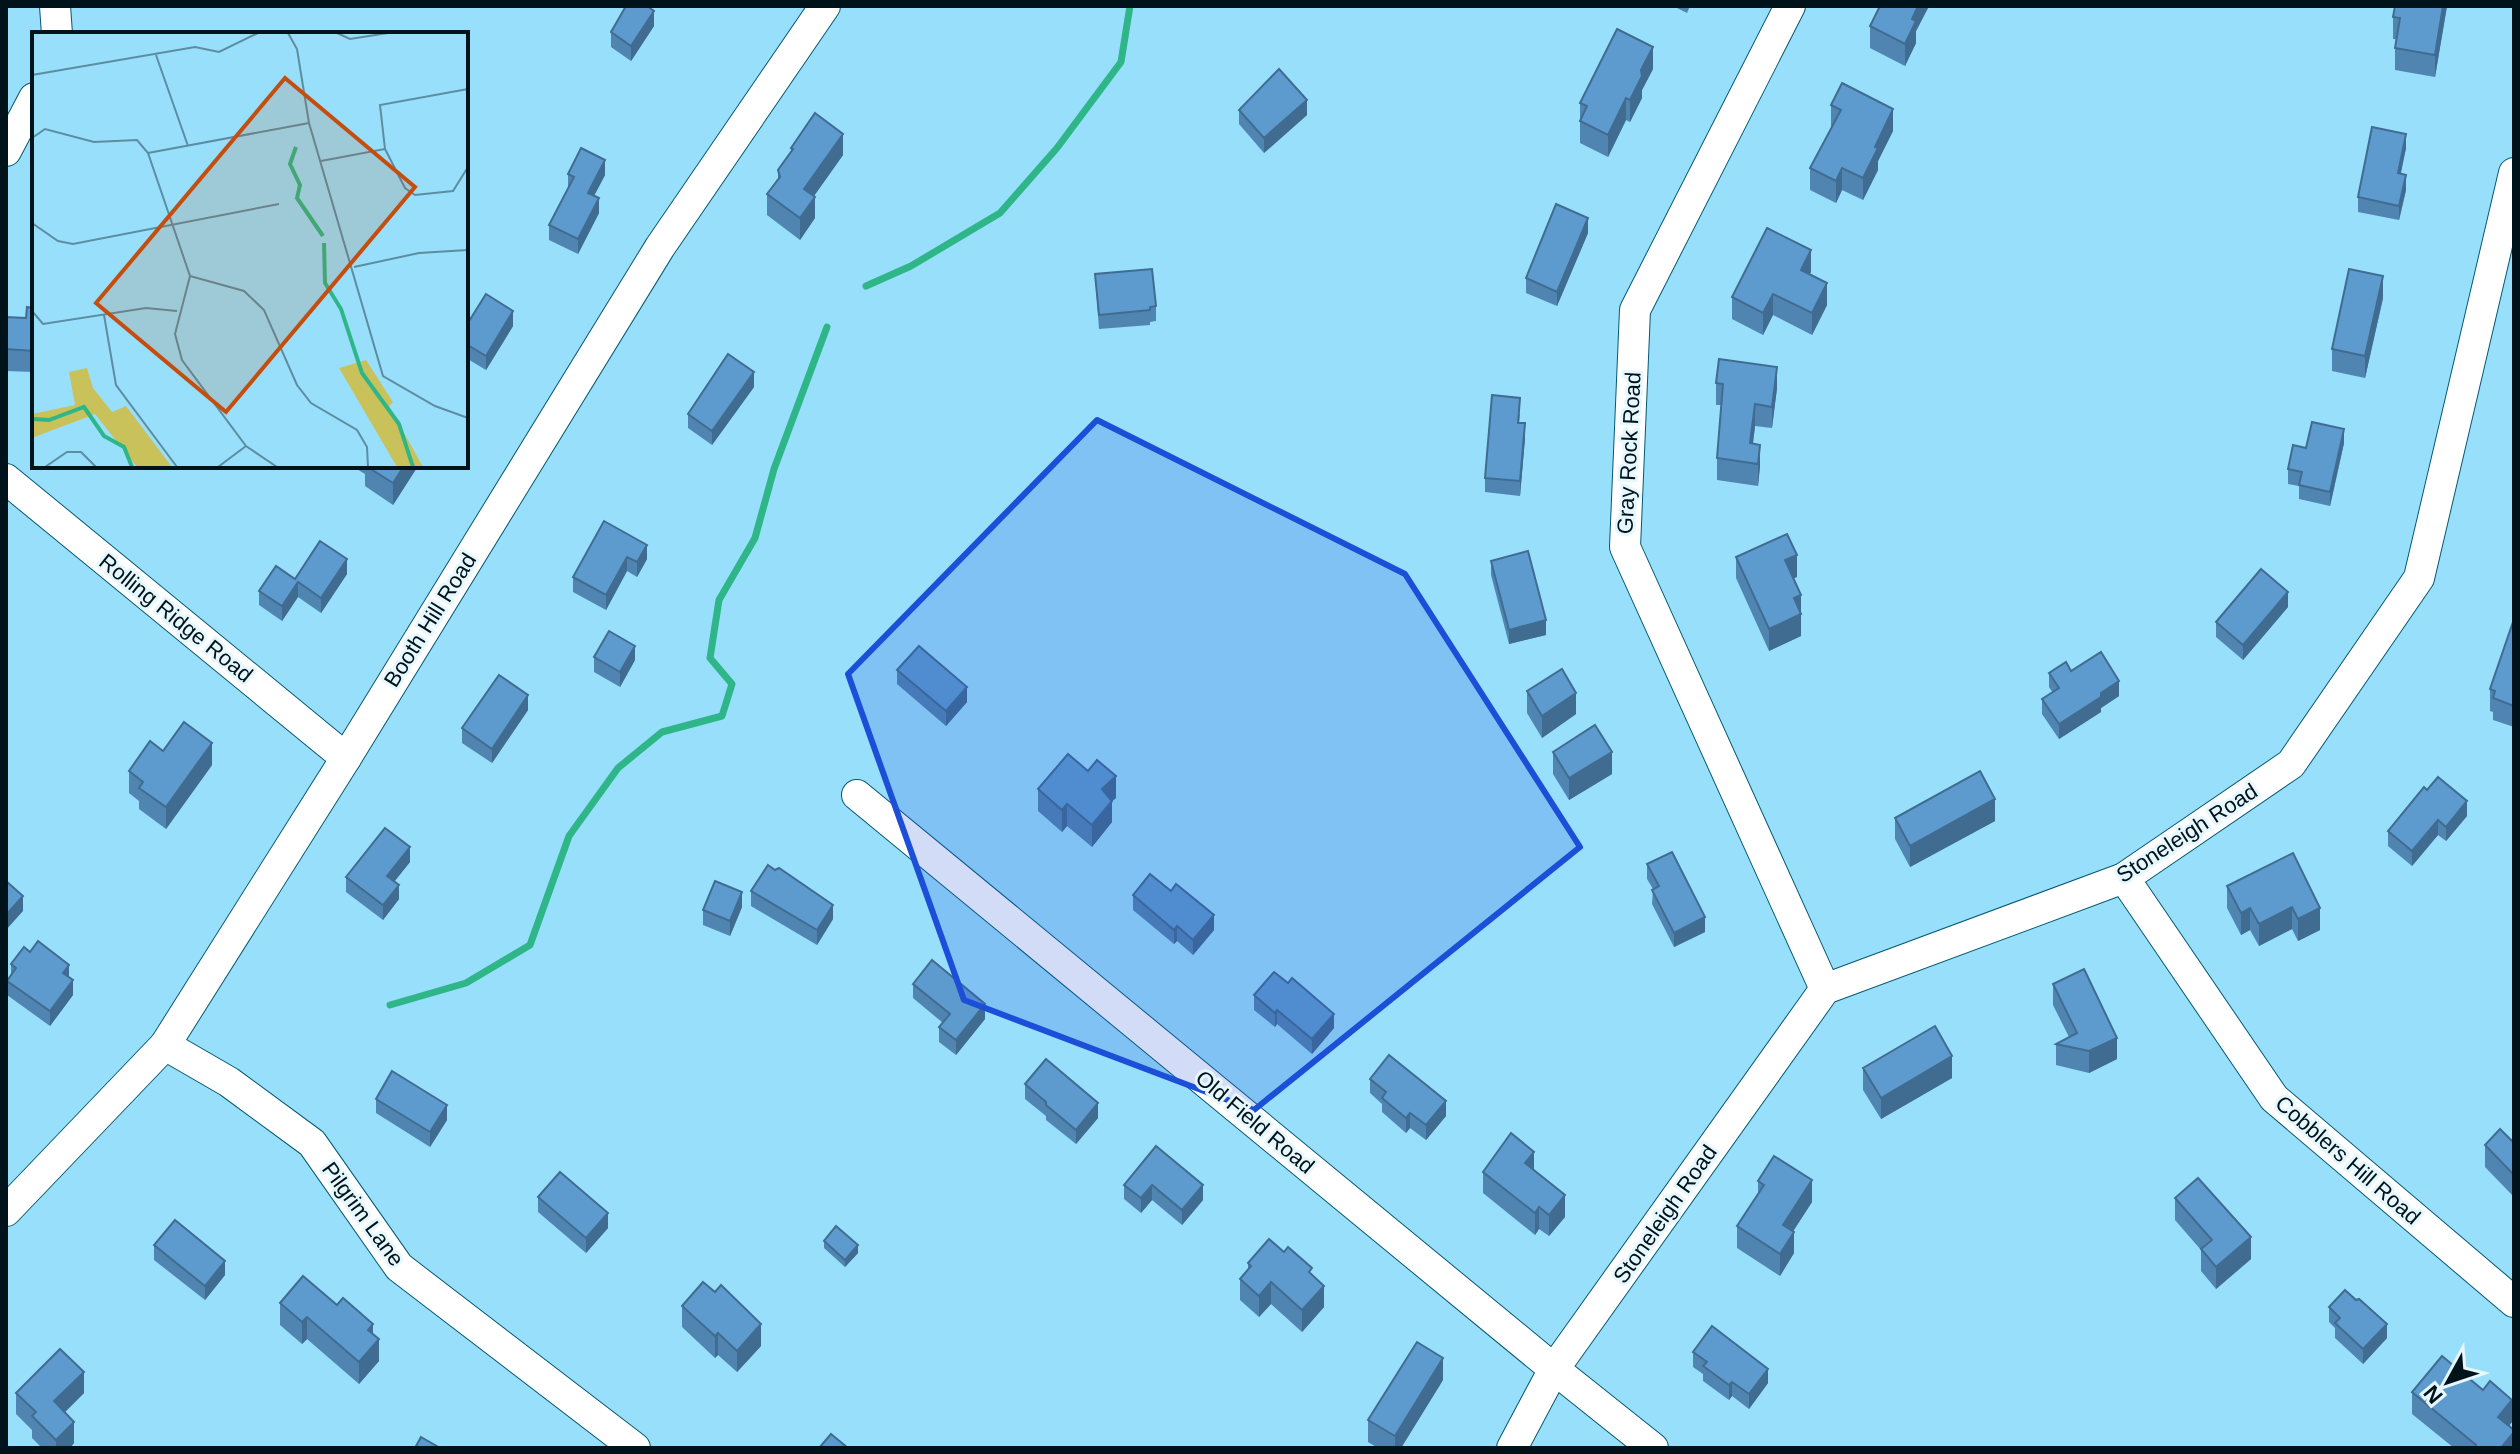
<svg xmlns="http://www.w3.org/2000/svg" width="2520" height="1454" font-family="Arial,sans-serif">
<style>
.lines{fill:none;stroke-linecap:round;stroke-linejoin:round}
.stream{stroke:#2fb688;stroke-width:7}
.minor-casing{stroke:#065972;stroke-width:32}
.minor{stroke:#fff;stroke-width:30}
.wall{fill:#5085b2}
.shaded-wall{fill:#416c91}
.building{fill:#5d9bcf;stroke:#416c91;stroke-width:2}
.marked{fill:#1d4ed8;fill-opacity:0.2;stroke:#1d4ed8;stroke-width:6;stroke-linejoin:round}
.labels{text-anchor:middle;dominant-baseline:central;stroke-width:6;stroke-linejoin:round;paint-order:stroke}
.street-label{font-size:22px;fill:#01131a;stroke:#e6f7fe}
.inset-river{fill:none;stroke:#2fb688;stroke-width:4}
.inset-road{fill:none;stroke:#5c8da1;stroke-width:2}
.view{fill:#c54e0e;fill-opacity:0.15;stroke:#c54e0e;stroke-width:4}
.inset-edge{fill:none;stroke:#01131a;stroke-width:4}
</style>
<rect width="100%" height="100%" fill="#98dffb"/>
<g class="lines">
<!-- stream -->
<g class="stream">
<path d="M866,286L911,266L1000,213L1057,148L1121,62L1130,6"/>
<path d="M390,1005L466,983L530,945L569,836L618,768L662,732L722,716L732,684L710,658L719,600L755,538L774,469L827,327"/>
</g>
<defs>
<g id="minor">
<path d="M55,6L57,34"/>
<path d="M1790,6L1635,310L1625,547L1825,989"/>
<path d="M6,151L34,98"/>
<path d="M6,479L346,758"/>
<path d="M857,795L1554,1369L1653,1448"/>
<path d="M2124,878L2274,1098L2514,1302"/>
<path d="M165,1045L229,1082L312,1143L399,1267L635,1448"/>
<path d="M6,1211L165,1045L346,758L660,247L825,6"/>
<path d="M1512,1448L1554,1369L1825,989L2124,878L2291,764L2419,578L2514,173"/>
</g>
</defs>
<!-- minor casing -->
<use href="#minor" class="minor-casing"/>
<!-- minor -->
<use href="#minor" class="minor"/>
</g>
<!-- wall -->
<g class="wall">
<path d="M1673,6H1690L1687,13Z"/>
<path d="M1880,6H1929L1916,31V43L1905,66L1870,48V26Z"/>
<path d="M2395,6H2447L2435,77L2395,70V48L2396,39H2393V17Z"/>
<path d="M654,26L631,61L611,47V32Z"/>
<path d="M1653,69L1642,90V98L1630,122L1626,120L1608,157L1580,143V103Z"/>
<path d="M1831,105L1893,131L1878,161V170L1863,200L1842,190L1836,203L1810,190V168L1832,127H1831Z"/>
<path d="M1239,110L1307,115L1264,153L1239,124Z"/>
<path d="M791,148L843,155L814,196L815,218L800,240L767,215V194L778,178V170L791,153Z"/>
<path d="M2406,148L2400,174L2406,190L2399,220L2358,212V197Z"/>
<path d="M568,174L605,175L594,196L599,213L578,254L549,240V225L568,188Z"/>
<path d="M1588,233L1557,306L1526,293V278Z"/>
<path d="M1811,272L1809,274L1827,305L1812,335L1773,315L1763,335L1732,319V297Z"/>
<path d="M1095,274L1156,306V321L1150,322V325L1099,329Z"/>
<path d="M2383,298L2365,378L2332,371V349Z"/>
<path d="M34,308V372L6,371V317L26,318Z"/>
<path d="M466,326H513L486,370L466,358Z"/>
<path d="M1716,383L1777,388L1772,428L1755,426L1753,444L1760,466L1758,486L1717,480V458L1721,405H1716Z"/>
<path d="M754,387L712,445L688,428V414Z"/>
<path d="M1520,413L1519,423L1525,438L1520,496L1485,492V478Z"/>
<path d="M2344,443L2330,506L2299,499V486L2288,484V469L2306,448Z"/>
<path d="M352,466H418L393,505L365,486V474Z"/>
<path d="M604,521L647,559L637,577L627,571L606,610L573,592V577Z"/>
<path d="M1736,557L1797,577L1793,578L1801,612V636L1769,651L1736,578Z"/>
<path d="M1491,561L1546,635L1509,644L1491,575Z"/>
<path d="M347,574L321,613L298,597L282,621L259,605V591L295,579Z"/>
<path d="M2288,607L2243,660L2216,637V622Z"/>
<path d="M2514,619V727L2493,720V712L2490,711V689Z"/>
<path d="M594,657L635,660L620,687L594,672Z"/>
<path d="M897,670L967,702L946,726L897,684Z"/>
<path d="M2071,671L2119,696L2101,708V712L2059,739L2042,714V699L2053,693L2049,687V673Z"/>
<path d="M1527,691L1576,714L1542,738L1527,713Z"/>
<path d="M528,710L492,763L462,743V728Z"/>
<path d="M163,751L212,765L166,829L139,809V801L129,793V771Z"/>
<path d="M1553,752L1612,774L1569,800L1553,774Z"/>
<path d="M2424,787L2467,816L2446,841L2438,835L2412,866L2388,846V831Z"/>
<path d="M1038,789L1116,798L1112,801V822L1092,847L1067,826L1062,832L1038,811Z"/>
<path d="M1895,818L1995,821L1910,867L1895,839Z"/>
<path d="M2293,853L2320,930L2298,941L2292,929L2259,946L2250,930L2241,935L2227,908V886Z"/>
<path d="M410,862L394,881L399,899L383,920L346,892V877Z"/>
<path d="M1647,864L1705,932L1674,947L1652,904L1653,889L1647,879Z"/>
<path d="M775,870L833,919L817,945L751,906V891Z"/>
<path d="M1133,895L1214,930L1193,955L1177,941L1174,944L1133,910Z"/>
<path d="M742,907L730,936L703,925V910Z"/>
<path d="M30,952L69,977L73,995L50,1026L7,995V981L11,976V964Z"/>
<path d="M913,984L985,1019L956,1055L939,1042V1027L943,1023L913,998Z"/>
<path d="M2053,984L2117,1059L2089,1073L2056,1065V1044L2069,1037L2053,1005Z"/>
<path d="M1254,995L1334,1028L1312,1054L1277,1024L1275,1027L1254,1010Z"/>
<path d="M1863,1068L1952,1078L1881,1119L1863,1090Z"/>
<path d="M1370,1079L1446,1116L1426,1140L1410,1128L1406,1133L1382,1112V1104L1370,1093Z"/>
<path d="M1025,1084L1098,1118L1076,1144L1046,1120V1116L1025,1099Z"/>
<path d="M376,1099L447,1120L430,1147L376,1113Z"/>
<path d="M2514,1143V1197L2485,1167V1145Z"/>
<path d="M1534,1170L1565,1217L1549,1236L1539,1229L1535,1235L1483,1193V1172Z"/>
<path d="M1758,1181L1812,1202L1793,1231L1794,1253L1780,1276L1737,1248V1226L1758,1194Z"/>
<path d="M1124,1185H1203V1200L1182,1225L1152,1200L1141,1213L1124,1199Z"/>
<path d="M538,1197L608,1228L586,1253L538,1212Z"/>
<path d="M2175,1198L2251,1259L2216,1289L2201,1271V1250L2175,1220Z"/>
<path d="M824,1241L858,1253L845,1267L824,1248Z"/>
<path d="M154,1245L225,1275L205,1300L154,1260Z"/>
<path d="M1248,1263L1312,1275L1324,1307L1302,1332L1271,1304L1259,1317L1240,1300V1279L1248,1270Z"/>
<path d="M280,1303L337,1305L373,1334L379,1361L359,1384L307,1339L302,1344L280,1325Z"/>
<path d="M682,1306L761,1346L737,1372L718,1355L715,1358L682,1327Z"/>
<path d="M2329,1307L2387,1338L2363,1364L2335,1338V1328L2329,1322Z"/>
<path d="M1693,1352L1768,1383L1749,1409L1732,1396L1729,1400L1703,1381V1374L1693,1367Z"/>
<path d="M1443,1380L1401,1448H1378L1368,1442V1420Z"/>
<path d="M2412,1392L2512,1422L2509,1426L2514,1448H2454L2412,1414Z"/>
<path d="M16,1393H84L65,1412L74,1443L70,1448H42L32,1438V1430L16,1414Z"/>
</g>
<!-- shaded-wall -->
<g class="shaded-wall">
<path d="M1918,6H1929L1916,31V43L1905,66V44L1912,19Z"/>
<path d="M2443,6H2447L2435,77V55Z"/>
<path d="M654,11V26L631,61V46Z"/>
<path d="M1653,47V69L1642,90V98L1630,122V100L1641,70Z"/>
<path d="M1626,98V120L1608,157V135Z"/>
<path d="M1307,100V115L1264,153V138Z"/>
<path d="M1893,109V131L1878,161V170L1863,200V178L1875,147Z"/>
<path d="M843,134V155L804,210V189Z"/>
<path d="M2406,134V148L2398,188V173Z"/>
<path d="M605,160V175L588,207V193Z"/>
<path d="M1842,168V190L1836,203V181Z"/>
<path d="M2406,175V190L2399,220V206Z"/>
<path d="M815,197V218L800,240V218Z"/>
<path d="M599,198V213L578,254V239Z"/>
<path d="M1588,218V233L1557,306V292Z"/>
<path d="M1811,250V272L1801,292V270Z"/>
<path d="M2383,276V298L2365,378V356Z"/>
<path d="M1827,283V305L1812,335V313Z"/>
<path d="M1773,294V315L1763,335V313Z"/>
<path d="M513,311V326L486,370V356Z"/>
<path d="M1777,367V388L1772,428V407Z"/>
<path d="M754,372V387L712,445V431Z"/>
<path d="M1755,404V426L1750,465V443Z"/>
<path d="M1525,423V438L1520,496V481Z"/>
<path d="M2344,429V443L2330,506V492Z"/>
<path d="M1760,445V466L1758,486V464Z"/>
<path d="M404,466H418L393,505V483Z"/>
<path d="M647,545V559L637,577V562Z"/>
<path d="M1797,555V577L1785,582V560Z"/>
<path d="M627,557V571L606,610V595Z"/>
<path d="M347,559V574L321,613V598Z"/>
<path d="M298,582V597L282,621V606Z"/>
<path d="M2288,592V607L2243,660V645Z"/>
<path d="M1801,595V636L1769,651V629L1794,598Z"/>
<path d="M1546,620V635L1509,644V630Z"/>
<path d="M635,646V660L620,687V672Z"/>
<path d="M2119,681V696L2101,708V712L2059,739V724Z"/>
<path d="M967,687V702L946,726V711Z"/>
<path d="M1576,693V714L1542,738V716Z"/>
<path d="M528,695V710L492,763V749Z"/>
<path d="M212,743V765L166,829V807Z"/>
<path d="M1612,752V774L1569,800V778Z"/>
<path d="M1116,776V798L1112,801V822L1092,847V825L1102,789Z"/>
<path d="M1995,799V821L1910,867V846Z"/>
<path d="M2467,801V816L2446,841V827Z"/>
<path d="M1067,804V826L1062,832V810Z"/>
<path d="M2438,820V835L2412,866V851Z"/>
<path d="M410,847V862L387,891V876Z"/>
<path d="M399,885V899L383,920V905Z"/>
<path d="M742,892V907L730,936V921Z"/>
<path d="M23,896V911L6,930V915Z"/>
<path d="M833,905V919L817,945V930Z"/>
<path d="M2292,907V929L2259,946V924Z"/>
<path d="M2250,908V930L2241,935V913Z"/>
<path d="M2320,908V930L2298,941V919Z"/>
<path d="M1214,915V930L1193,955V940Z"/>
<path d="M1705,917V932L1674,947V933Z"/>
<path d="M1177,926V941L1174,944V930Z"/>
<path d="M69,965V980L63,973Z"/>
<path d="M73,980V995L50,1026V1011Z"/>
<path d="M985,1004V1019L956,1055V1040Z"/>
<path d="M1277,1010V1024L1275,1027V1013Z"/>
<path d="M1334,1014V1028L1312,1054V1039Z"/>
<path d="M2117,1038V1059L2089,1073V1051Z"/>
<path d="M1952,1056V1078L1881,1119V1098Z"/>
<path d="M1446,1101V1116L1426,1140V1125Z"/>
<path d="M1098,1103V1118L1076,1144V1130Z"/>
<path d="M447,1105V1120L430,1147V1132Z"/>
<path d="M1410,1113V1128L1406,1133V1118Z"/>
<path d="M1534,1152V1174L1525,1163Z"/>
<path d="M1812,1180V1202L1783,1247V1225Z"/>
<path d="M1152,1185V1200L1141,1213V1198Z"/>
<path d="M1203,1185V1200L1182,1225V1210Z"/>
<path d="M1565,1195V1217L1549,1236V1215Z"/>
<path d="M1539,1207V1229L1535,1235V1213Z"/>
<path d="M608,1213V1228L586,1253V1238Z"/>
<path d="M1794,1232V1253L1780,1276V1254Z"/>
<path d="M2251,1237V1259L2216,1289V1267Z"/>
<path d="M858,1245V1253L845,1267V1260Z"/>
<path d="M225,1261V1275L205,1300V1286Z"/>
<path d="M1271,1282V1304L1259,1317V1296Z"/>
<path d="M1324,1286V1307L1302,1332V1310Z"/>
<path d="M307,1317V1339L302,1344V1322Z"/>
<path d="M373,1324V1346L379,1339V1361L359,1384V1362L368,1330Z"/>
<path d="M761,1324V1346L737,1372V1351Z"/>
<path d="M2387,1324V1338L2363,1364V1349Z"/>
<path d="M718,1333V1355L715,1358V1336Z"/>
<path d="M1443,1358V1380L1401,1448H1395V1436Z"/>
<path d="M1768,1369V1383L1749,1409V1394Z"/>
<path d="M84,1372V1393L54,1423V1401Z"/>
<path d="M1732,1382V1396L1729,1400V1385Z"/>
<path d="M2512,1400V1422L2498,1439V1417Z"/>
<path d="M74,1422V1443L70,1448H56V1440Z"/>
<path d="M2514,1432V1448H2501Z"/>
</g>
<!-- building -->
<g class="building">
<path d="M626,6H647L654,11L631,46L611,32Z"/>
<path d="M1880,6H1918L1912,19L1916,21L1905,44L1870,26Z"/>
<path d="M2395,6H2443L2435,55L2395,48L2400,18L2393,17Z"/>
<path d="M1617,29L1653,47L1641,70L1642,76L1630,100L1626,98L1608,135L1580,121L1587,106L1580,103Z"/>
<path d="M1279,69L1307,100L1264,138L1239,110Z"/>
<path d="M1842,83L1893,109L1875,147L1878,148L1863,178L1842,168L1836,181L1810,168L1841,110L1831,105Z"/>
<path d="M815,113L843,134L804,189L815,197L800,218L767,194L780,177L778,170L793,149L791,148Z"/>
<path d="M2372,127L2406,134L2398,173L2406,175L2399,206L2358,197Z"/>
<path d="M581,148L605,160L588,193L599,198L578,239L549,225L574,177L568,174Z"/>
<path d="M1556,204L1588,218L1557,292L1526,278Z"/>
<path d="M1767,228L1811,250L1801,270L1827,283L1812,313L1773,294L1763,313L1732,297Z"/>
<path d="M1152,269L1156,306L1150,307V310L1099,315L1095,274Z"/>
<path d="M2349,269L2383,276L2365,356L2332,349Z"/>
<path d="M486,294L513,311L486,356L466,344V326Z"/>
<path d="M27,307L34,308V351L6,349V317L26,318Z"/>
<path d="M728,354L754,372L712,431L688,414Z"/>
<path d="M1719,359L1777,367L1772,407L1755,404L1750,443L1760,445L1758,464L1717,458L1723,384L1716,383Z"/>
<path d="M1492,395L1520,398L1518,423H1525L1520,481L1485,478Z"/>
<path d="M2312,422L2344,429L2330,492L2299,485L2302,472L2288,469L2293,445L2306,448Z"/>
<path d="M366,466H404L393,483Z"/>
<path d="M604,521L647,545L637,562L627,557L606,595L573,577Z"/>
<path d="M1787,534L1797,555L1785,560L1801,595L1794,598L1801,614L1769,629L1736,557Z"/>
<path d="M320,541L347,559L321,598L298,582L282,606L259,591L276,566L295,579Z"/>
<path d="M1528,551L1546,620L1509,630L1491,561Z"/>
<path d="M2261,569L2288,592L2243,645L2216,622Z"/>
<path d="M2514,619V706L2493,698L2495,691L2490,689Z"/>
<path d="M609,631L635,646L620,672L594,657Z"/>
<path d="M919,646L967,687L946,711L897,670Z"/>
<path d="M2101,652L2119,681L2101,693V697L2059,724L2042,699L2059,688L2049,673L2066,662L2071,671Z"/>
<path d="M1562,669L1576,693L1542,716L1527,691Z"/>
<path d="M499,675L528,695L492,749L462,728Z"/>
<path d="M184,722L212,743L166,807L139,788L143,782L129,771L150,741L163,751Z"/>
<path d="M1595,725L1612,752L1569,778L1553,752Z"/>
<path d="M1068,754L1088,771L1097,760L1116,776L1102,789L1112,801L1092,825L1067,804L1062,810L1038,789Z"/>
<path d="M1980,771L1995,799L1910,846L1895,818Z"/>
<path d="M2438,777L2467,801L2446,827L2438,820L2412,851L2388,831L2424,787L2427,790Z"/>
<path d="M385,828L410,847L387,876L399,885L383,905L346,877Z"/>
<path d="M1672,852L1705,917L1674,933L1652,890L1659,886L1647,864Z"/>
<path d="M2293,853L2320,908L2298,919L2292,907L2259,924L2250,908L2241,913L2227,886Z"/>
<path d="M768,865L775,870L779,868L833,905L817,930L751,891Z"/>
<path d="M1150,874L1171,891L1176,884L1214,915L1193,940L1177,926L1174,930L1133,895Z"/>
<path d="M6,881L23,896L6,915Z"/>
<path d="M715,881L742,892L730,921L703,910Z"/>
<path d="M38,941L69,965L63,973L73,980L50,1011L7,981L16,968L11,964L24,947L30,952Z"/>
<path d="M932,960L985,1004L956,1040L939,1027L950,1014L913,984Z"/>
<path d="M2084,969L2117,1038L2089,1051L2056,1044L2077,1033L2053,984Z"/>
<path d="M1274,972L1288,983L1292,978L1334,1014L1312,1039L1277,1010L1275,1013L1254,995Z"/>
<path d="M1935,1026L1952,1056L1881,1098L1863,1068Z"/>
<path d="M1389,1055L1446,1101L1426,1125L1410,1113L1406,1118L1382,1098L1386,1092L1370,1079Z"/>
<path d="M1046,1059L1098,1103L1076,1130L1046,1105V1102L1025,1084Z"/>
<path d="M392,1071L447,1105L430,1132L376,1099Z"/>
<path d="M2500,1129L2514,1143V1175L2485,1145Z"/>
<path d="M1511,1133L1534,1152L1525,1163L1565,1195L1549,1215L1539,1207L1535,1213L1483,1172Z"/>
<path d="M1156,1146L1203,1185L1182,1210L1152,1185L1141,1198L1124,1185Z"/>
<path d="M1774,1156L1812,1180L1783,1225L1794,1232L1780,1254L1737,1226L1764,1185L1758,1181Z"/>
<path d="M560,1172L608,1213L586,1238L538,1197Z"/>
<path d="M2198,1178L2251,1237L2216,1267L2201,1249L2212,1240L2175,1198Z"/>
<path d="M175,1220L225,1261L205,1286L154,1245Z"/>
<path d="M836,1226L858,1245L845,1260L824,1241Z"/>
<path d="M1269,1239L1284,1252L1288,1247L1312,1268L1309,1272L1324,1286L1302,1310L1271,1282L1259,1296L1240,1279L1251,1266L1248,1263Z"/>
<path d="M303,1276L337,1305L343,1298L373,1324L368,1330L379,1339L359,1362L307,1317L302,1322L280,1303Z"/>
<path d="M703,1282L715,1292L721,1285L761,1324L737,1351L718,1333L715,1336L682,1306Z"/>
<path d="M2345,1290L2356,1300L2359,1299L2387,1324L2363,1349L2335,1323L2340,1318L2329,1307Z"/>
<path d="M1712,1326L1768,1369L1749,1394L1732,1382L1729,1385L1703,1366L1707,1362L1693,1352Z"/>
<path d="M1417,1342L1443,1358L1395,1436L1368,1420Z"/>
<path d="M60,1349L84,1372L54,1401L74,1422L56,1440L32,1416L36,1412L16,1393Z"/>
<path d="M2442,1356L2483,1390L2490,1381L2512,1400L2498,1417L2514,1430V1432L2501,1448H2474L2476,1445L2412,1392Z"/>
<path d="M831,1434L848,1448H819Z"/>
<path d="M421,1437L440,1448H415Z"/>
</g>
<!-- marked area -->
<path class="marked" d="M1097,420L1405,574L1580,847L1254,1110L964,1000L848,674Z"/>
<g class="labels">
<!-- street labels -->
<g class="street-label">
<text transform="translate(1629 453) rotate(-87)">Gray Rock Road</text>
<text transform="translate(176 618) rotate(39)">Rolling Ridge Road</text>
<text transform="translate(430 620) rotate(-58)">Booth Hill Road</text>
<text transform="translate(2187 833) rotate(-33)">Stoneleigh Road</text>
<text transform="translate(1255 1122) rotate(40)">Old Field Road</text>
<text transform="translate(2348 1160) rotate(41)">Cobblers Hill Road</text>
<text transform="translate(363 1214) rotate(54)">Pilgrim Lane</text>
<text transform="translate(1665 1214) rotate(-55)">Stoneleigh Road</text>
</g>
</g>
<!-- overview -->
<g transform="translate(32 32)">
<rect width="436" height="436" fill="#98dffb"/>
<path d="M334,328L361,370L357,374L391,435H365L307,336ZM55,336L61,356L80,380L94,374L140,435H105L63,382L0,406V382L43,373L37,340Z" fill="#c9c25b"/>
<path class="inset-river" d="M264,115L258,132L268,153L265,166L291,204M292,211L293,251L309,277L330,341L367,392L381,435M0,387L17,388L52,375L72,404L92,415L100,435"/>
<path class="inset-road" d="M256,1L265,17L277,91L351,344L403,374L436,386M305,1L318,7L356,1M124,23L156,114M0,43L163,15L187,20L226,1M0,106L13,97L62,110L105,108L116,121L158,244L143,302L150,328L214,414L245,435M353,117L373,156L383,163L421,159L436,135M116,121L277,91M289,129L353,117L348,73L436,57M0,191L26,209L41,212L247,172M322,235L387,221L436,218M158,244L212,259L232,278L265,353L279,371L325,398L335,415L336,435M0,279L11,292L114,276L145,279M72,283L84,353L145,435M13,435L35,420H49L64,435M186,435L214,414"/>
<path class="view" d="M253,46L383,155L194,380L64,271Z"/>
<rect width="436" height="436" class="inset-edge"/>
</g>
<!-- border -->
<rect width="2520" height="1454" fill="none" stroke="#01131a" stroke-width="16"/>
<!-- north arrow -->
<g transform="translate(2448 1382) rotate(230)" stroke="#e6f7fe" stroke-width="6" paint-order="stroke">
<path d="M0-6L14 30L0 20L-14 30Z" fill="#01131a"/>
<text y="-12" font-size="22" font-weight="bold" text-anchor="middle" fill="#01131a">N</text>
</g>
</svg>
